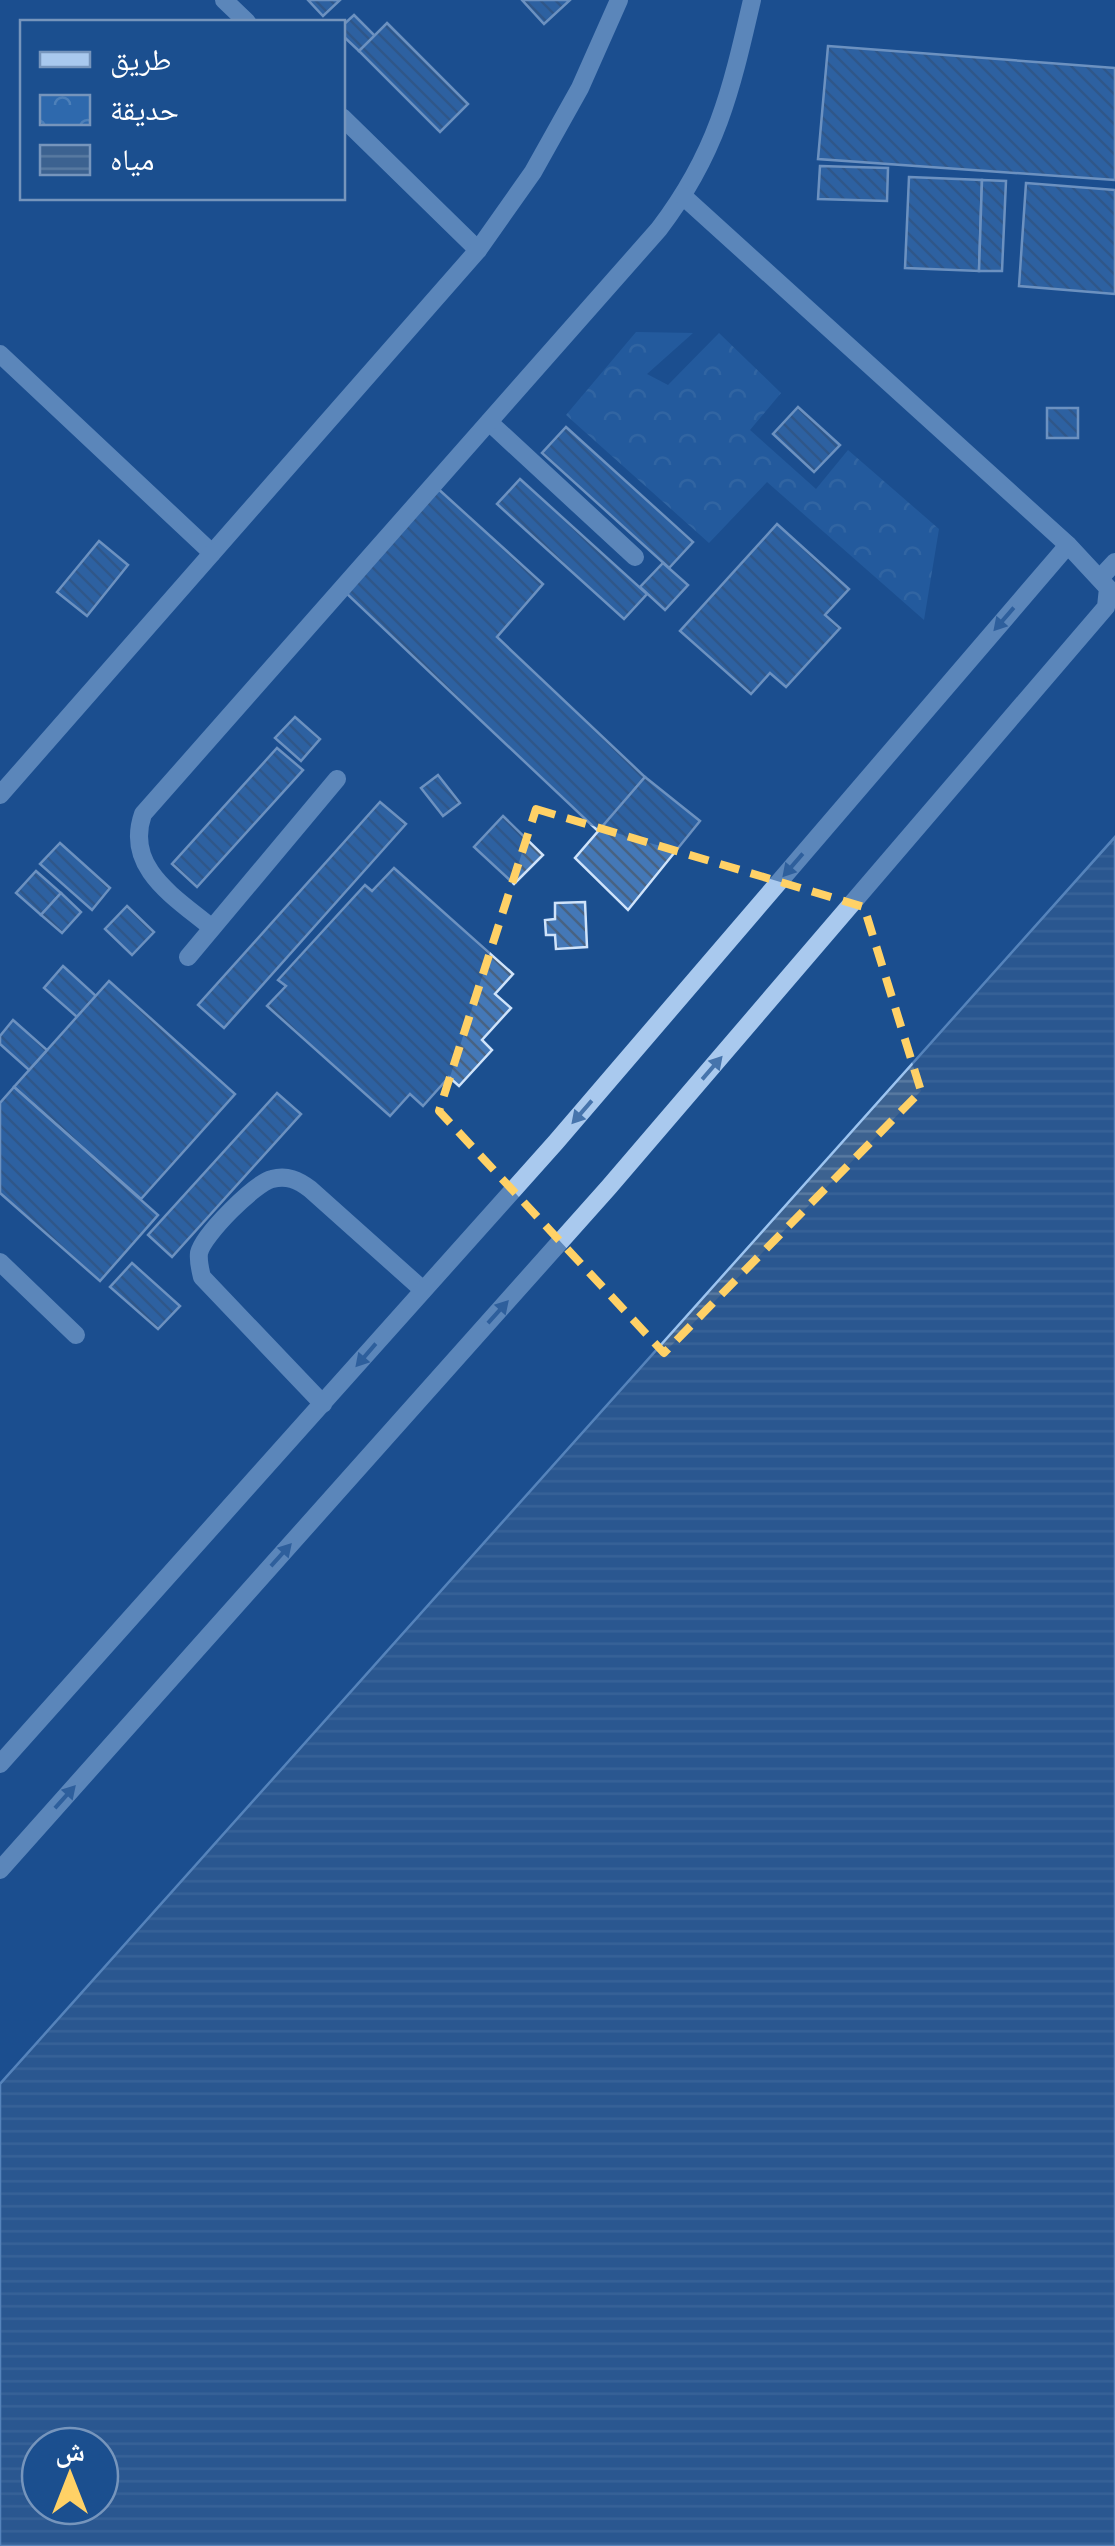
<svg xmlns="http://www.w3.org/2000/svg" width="1115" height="2546" font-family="Cabin,'Noto Naskh Arabic',sans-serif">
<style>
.park{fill:url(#park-crowns)}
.water{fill:url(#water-rules);stroke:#9cc4f0;stroke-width:2.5;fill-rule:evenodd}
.building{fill:url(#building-back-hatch);stroke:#cfe3fa;stroke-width:2.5}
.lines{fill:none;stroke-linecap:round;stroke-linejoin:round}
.minor{stroke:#a9c9ee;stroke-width:18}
.oneway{fill:#4674ac}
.marked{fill:none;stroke:#ffd166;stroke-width:8;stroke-dasharray:20 12;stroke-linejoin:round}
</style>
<defs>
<pattern id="park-crowns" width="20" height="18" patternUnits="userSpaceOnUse" patternTransform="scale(2.5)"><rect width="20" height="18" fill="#2e69ad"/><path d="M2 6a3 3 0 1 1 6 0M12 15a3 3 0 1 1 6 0" fill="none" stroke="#4d80b9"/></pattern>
<pattern id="water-rules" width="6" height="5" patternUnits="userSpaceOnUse" patternTransform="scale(2.5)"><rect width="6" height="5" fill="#3c6290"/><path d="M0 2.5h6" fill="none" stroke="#597aa1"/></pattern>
<pattern id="building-back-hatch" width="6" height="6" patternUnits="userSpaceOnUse" patternTransform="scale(2.5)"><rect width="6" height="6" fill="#4478b7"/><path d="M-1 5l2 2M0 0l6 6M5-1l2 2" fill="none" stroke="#486282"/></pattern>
</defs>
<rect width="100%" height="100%" fill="#1b4f8f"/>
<!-- park -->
<path class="park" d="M636,332L693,333L647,374L668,385L719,333L781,393L750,430L816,489L848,450L939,529L924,620L767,482L709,543L566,415Z"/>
<!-- water -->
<path class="water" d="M1115,837V2546H0V2084ZM40,2446H100V2506H40Z"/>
<!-- building -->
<g class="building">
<path d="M308,0H340L323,16Z"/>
<path d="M522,0H570L544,24Z"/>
<path d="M354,15L375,36L359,51L342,35V26Z"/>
<path d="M387,23L468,104L440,132L359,51Z"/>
<path d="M828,46L1115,68V180L818,159Z"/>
<path d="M820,166L888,168L887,201L818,199Z"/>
<path d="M909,177L982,180L979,271L905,268Z"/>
<path d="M982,180L1006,181L1002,271H979Z"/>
<path d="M1026,183L1115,190V294L1019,286Z"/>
<path d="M798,407L840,445L814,472L773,434Z"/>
<rect x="1047" y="408" width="31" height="30"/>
<path d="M566,427L693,542L669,568L542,453Z"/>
<path d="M520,479L647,594L624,619L497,504Z"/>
<path d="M435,486L543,584L497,637L645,777L599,832L346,593Z"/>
<path d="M777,524L849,589L825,615L840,628L786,687L770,673L751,694L680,631Z"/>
<path d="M99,541L128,565L87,616L57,592Z"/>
<path d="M663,563L688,585L665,610L640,587Z"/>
<path d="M295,717L320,739L301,761L275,738Z"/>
<path d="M277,748L303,770L197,887L172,864Z"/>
<path d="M438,775L460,803L443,816L421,788Z"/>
<path d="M645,777L700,821L628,910L575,858Z"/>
<path d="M380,802L406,824L224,1028L198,1005Z"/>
<path d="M503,816L543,855L514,884L474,847Z"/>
<path d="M60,843L110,888L92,910L40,864Z"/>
<path d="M394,868L513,974L495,994L511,1008L482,1040L492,1050L459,1086L449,1077L423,1106L410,1094L390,1116L267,1006L286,986L278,980L365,885L372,891Z"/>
<path d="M36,871L61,893L41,915L16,893Z"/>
<path d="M61,893L81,912L62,933L41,915Z"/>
<path d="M585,902L587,947L556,949L555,935H546L545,920L555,919V903Z"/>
<path d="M127,906L154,932L132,955L105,929Z"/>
<path d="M63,966L96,996L77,1017L44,988Z"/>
<path d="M109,981L235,1094L141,1199L14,1087Z"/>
<path d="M13,1020L47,1050L29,1070L0,1044V1036Z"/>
<path d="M14,1087L158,1215L100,1281L0,1193V1103Z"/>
<path d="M277,1093L301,1114L172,1257L148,1235Z"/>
<path d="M132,1263L180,1306L158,1329L110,1287Z"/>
</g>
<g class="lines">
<!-- minor -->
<g class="minor">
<path d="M224,0L247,22"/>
<path d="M342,117L478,250"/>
<path d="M0,354L212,553"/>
<path d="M489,422L635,557"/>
<path d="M1101,577L1115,562"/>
<path d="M0,795L478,250L533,172L580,88L619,0"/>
<path d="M212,928C175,897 124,868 143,814L659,229C717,153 731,91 752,0"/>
<path d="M188,957L337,779"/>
<path d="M0,1262L76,1335"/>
<path d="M323,1404L202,1277C200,1269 198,1261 199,1253C203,1235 255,1183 272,1179C287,1175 298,1180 310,1189L423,1290"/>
<path d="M0,1764L556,1142L1068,545"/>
<path d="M0,1870L609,1187L1106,607L1108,588L1068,545L684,197"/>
</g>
</g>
<!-- one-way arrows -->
<defs><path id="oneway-solid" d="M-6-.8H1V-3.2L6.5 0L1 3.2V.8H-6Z" transform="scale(2.5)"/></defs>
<g class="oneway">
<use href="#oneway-solid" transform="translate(1004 619) rotate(131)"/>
<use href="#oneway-solid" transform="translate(793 865) rotate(131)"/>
<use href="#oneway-solid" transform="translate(712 1068) rotate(-49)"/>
<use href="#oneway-solid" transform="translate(582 1112) rotate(131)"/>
<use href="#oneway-solid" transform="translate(498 1312) rotate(-48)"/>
<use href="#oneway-solid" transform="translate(366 1355) rotate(131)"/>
<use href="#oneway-solid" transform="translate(281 1555) rotate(-48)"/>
<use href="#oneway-solid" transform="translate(65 1797) rotate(-48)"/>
</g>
<!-- marked area -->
<path d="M0 0H1115V2546H0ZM536,809L864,907L921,1091L664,1353L439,1111Z" fill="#1b4f8f" fill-opacity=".55" fill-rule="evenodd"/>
<path class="marked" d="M536,809L864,907L921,1091L664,1353L439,1111Z"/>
<!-- legend -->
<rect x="20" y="20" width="325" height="180" fill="#1b4f8f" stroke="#7695bc" stroke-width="2.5"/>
<rect x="40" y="52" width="50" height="15" fill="#a9c9ee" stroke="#7695bc" stroke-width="2.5"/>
<text x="110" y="70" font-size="30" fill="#ffffff">طريق</text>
<rect x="40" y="95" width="50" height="30" fill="url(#park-crowns)" stroke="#7695bc" stroke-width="2.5"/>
<text x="110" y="120" font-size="30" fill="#ffffff">حديقة</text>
<rect x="40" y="145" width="50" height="30" fill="url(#water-rules)" stroke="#7695bc" stroke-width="2.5"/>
<text x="110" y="170" font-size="30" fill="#ffffff">مياه</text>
<!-- north arrow -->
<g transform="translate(70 2476)"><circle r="48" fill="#1b4f8f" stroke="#7695bc" stroke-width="2.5"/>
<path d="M0-8L18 38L0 25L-18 38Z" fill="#ffd166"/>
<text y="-15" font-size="28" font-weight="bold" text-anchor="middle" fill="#ffffff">ش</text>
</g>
</svg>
